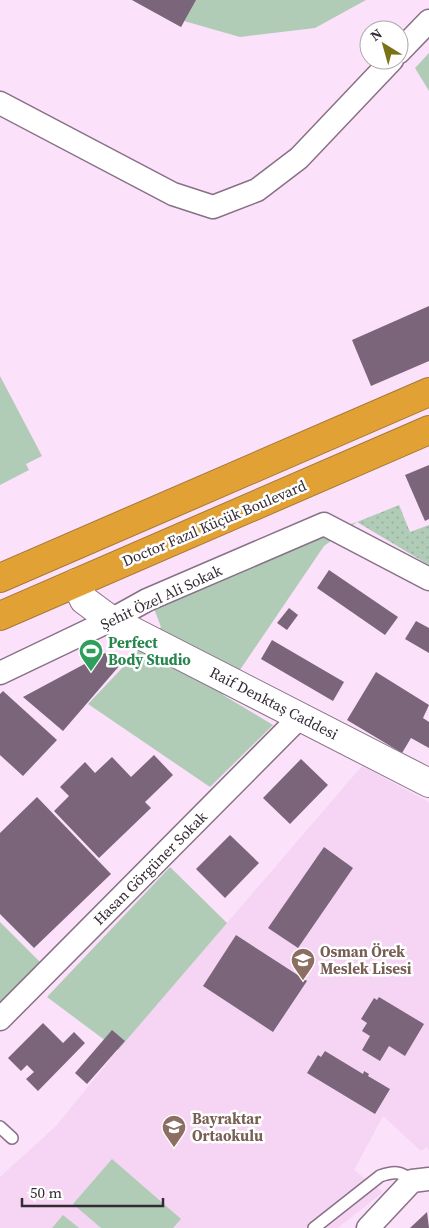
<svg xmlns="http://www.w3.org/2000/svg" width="429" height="1228" font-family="'Source Serif 4',serif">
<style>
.built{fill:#f5d5f3}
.green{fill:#b0ccb7}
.park{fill:url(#park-dots)}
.building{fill:#7b657a}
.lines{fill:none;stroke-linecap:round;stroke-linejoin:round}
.lane-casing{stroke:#887187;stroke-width:14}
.street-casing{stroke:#887187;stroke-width:25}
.secondary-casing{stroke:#887187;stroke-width:30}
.highway-casing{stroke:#a57835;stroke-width:30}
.lane{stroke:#fff;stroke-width:11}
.street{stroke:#fff;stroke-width:22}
.secondary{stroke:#fff;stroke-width:28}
.highway{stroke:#e2a135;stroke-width:28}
.labels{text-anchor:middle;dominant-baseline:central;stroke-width:5;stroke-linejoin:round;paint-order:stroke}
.street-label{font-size:15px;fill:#352b35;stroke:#fff}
.leisure-label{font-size:15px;font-weight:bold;fill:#27864d;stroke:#fff;text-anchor:start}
.education-label{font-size:15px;font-weight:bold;fill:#785e54;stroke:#fff;text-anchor:start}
</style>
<defs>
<pattern id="park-dots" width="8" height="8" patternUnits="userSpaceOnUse" patternTransform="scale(1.25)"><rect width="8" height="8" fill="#b0ccb7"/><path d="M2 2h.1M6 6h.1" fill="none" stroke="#98af9e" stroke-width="1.8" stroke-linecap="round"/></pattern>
</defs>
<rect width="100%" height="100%" fill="#fbe1f9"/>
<!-- built -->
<path class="built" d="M362,766L429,802V1151L427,1147L421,1151L383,1116L354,1170L383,1192L338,1228H0V1177L56,1126L127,1039Z"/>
<!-- green -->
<g class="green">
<path d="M132,0H366L315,28L240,37L184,21L181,27Z"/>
<path d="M429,53V91L415,68Z"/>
<path d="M0,376L42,456L26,464L29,470L0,485Z"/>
<path d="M357,522L324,546L223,695L273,725L210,787L88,704L161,627L146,588Z"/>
<path d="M170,867L227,923L118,1050L47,997Z"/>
<path d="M0,922L41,963L0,1006Z"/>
<path d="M112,1159L181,1219L173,1228H101L73,1204Z"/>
<path d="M63,1215L79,1228H52Z"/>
</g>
<!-- park -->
<path class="park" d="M399,505L410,532L429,525V565L357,522Z"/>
<!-- building -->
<g class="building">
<path d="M132,0H196L181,27Z"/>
<path d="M429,306V361L371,386L352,340Z"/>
<path d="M429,465V519L425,521L405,475Z"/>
<path d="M329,570L398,617L385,635L317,588Z"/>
<path d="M289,608L298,615L287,630L277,623Z"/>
<path d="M416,621L429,628V653L405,639Z"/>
<path d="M272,640L344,682L333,701L261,659Z"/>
<path d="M105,653L120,665L63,731L23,697Z"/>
<path d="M376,672L429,705L423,718L429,722V748L411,738L402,753L347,720Z"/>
<path d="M3,691L57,740L23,776L0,755V694Z"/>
<path d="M154,755L173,775L145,802L151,808L99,858L54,811L69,796L60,787L85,762L95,773L112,757L131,777Z"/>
<path d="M301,759L328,785L290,824L263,798Z"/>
<path d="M37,797L111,874L34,948L0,914V833Z"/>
<path d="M230,835L259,863L225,898L196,869Z"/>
<path d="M324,847L353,868L298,948L268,928Z"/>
<path d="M236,935L307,981L273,1032L203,986Z"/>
<path d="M379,997L424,1024L405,1056L389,1046L380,1061L362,1050L370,1036L362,1031L367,1023L361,1019L374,998L377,1000Z"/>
<path d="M43,1023L63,1043L74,1032L85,1043L38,1091L26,1079L34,1072L27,1065L21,1071L8,1058Z"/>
<path d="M112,1030L125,1041L87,1084L75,1073Z"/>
<path d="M325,1051L363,1074L364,1071L369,1074L368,1076L390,1089L375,1114L307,1073L318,1055L321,1057Z"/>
<path d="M427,1212L429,1228H410Z"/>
</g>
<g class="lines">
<defs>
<g id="lane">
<path d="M0,1127L12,1138"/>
<path d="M314,1228L380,1176C394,1171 401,1171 412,1181"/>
</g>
<g id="street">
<path d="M399,52L429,21"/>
<path d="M0,103L173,194L213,207L257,190L299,158L392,60"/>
<path d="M0,673L111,620L147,600L324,524L429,579"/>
<path d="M0,1019L301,716"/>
<path d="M368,1228L412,1181L429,1179"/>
</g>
<path id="secondary" d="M76,583L84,600L111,620L429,783"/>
<g id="highway">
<path d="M0,578L429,392"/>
<path d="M0,616L429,430"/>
</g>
</defs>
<!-- lane casing -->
<use href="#lane" class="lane-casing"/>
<!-- street casing -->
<use href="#street" class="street-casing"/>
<!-- secondary casing -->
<use href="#secondary" class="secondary-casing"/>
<!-- highway casing -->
<use href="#highway" class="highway-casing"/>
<!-- lane -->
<use href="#lane" class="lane"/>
<!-- street -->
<use href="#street" class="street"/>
<!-- secondary -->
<use href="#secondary" class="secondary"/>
<!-- highway -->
<use href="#highway" class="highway"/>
</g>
<!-- icons -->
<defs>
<symbol id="stadium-pin" viewBox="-11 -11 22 30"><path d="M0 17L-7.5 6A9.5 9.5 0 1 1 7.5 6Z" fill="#2e9e5b" stroke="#fff"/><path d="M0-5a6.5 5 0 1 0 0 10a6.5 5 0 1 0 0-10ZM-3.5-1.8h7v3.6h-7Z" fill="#fff"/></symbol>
<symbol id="school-pin" viewBox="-11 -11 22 30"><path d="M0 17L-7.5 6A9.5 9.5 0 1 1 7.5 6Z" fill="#8d6e63" stroke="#fff"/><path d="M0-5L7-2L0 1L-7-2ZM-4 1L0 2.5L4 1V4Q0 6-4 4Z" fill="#fff"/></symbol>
</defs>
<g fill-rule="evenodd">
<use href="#stadium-pin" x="77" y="637" width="28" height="38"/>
<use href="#school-pin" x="289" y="946" width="28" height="38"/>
<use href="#school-pin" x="160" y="1113" width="28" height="38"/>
</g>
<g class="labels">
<!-- street labels -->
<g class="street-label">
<text transform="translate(214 523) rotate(-23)">Doctor Fazıl Küçük Boulevard</text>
<text transform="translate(161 597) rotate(-25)">Şehit Özel Ali Sokak</text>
<text transform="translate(274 703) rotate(27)">Raif Denktaş Caddesi</text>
<text transform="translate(150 868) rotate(-45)">Hasan Görgüner Sokak</text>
</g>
<!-- leisure labels -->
<g class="leisure-label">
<text x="108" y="642">Perfect<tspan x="108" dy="17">Body Studio</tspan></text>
</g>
<!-- education labels -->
<g class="education-label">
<text x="320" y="951">Osman Örek<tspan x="320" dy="17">Meslek Lisesi</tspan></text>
<text x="192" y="1118">Bayraktar<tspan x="192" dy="17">Ortaokulu</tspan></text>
</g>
</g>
<!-- north arrow -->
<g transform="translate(384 45) rotate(323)"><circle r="24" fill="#ffffff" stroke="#aeaaae"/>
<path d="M0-4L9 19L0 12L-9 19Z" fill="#797316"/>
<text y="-8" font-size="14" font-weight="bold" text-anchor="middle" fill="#352b35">N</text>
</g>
<!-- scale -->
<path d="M22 1198v8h141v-8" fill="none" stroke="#352b35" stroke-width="2.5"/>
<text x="30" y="1198" font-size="15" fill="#352b35" stroke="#ffffff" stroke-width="4" paint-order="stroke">50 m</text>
</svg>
